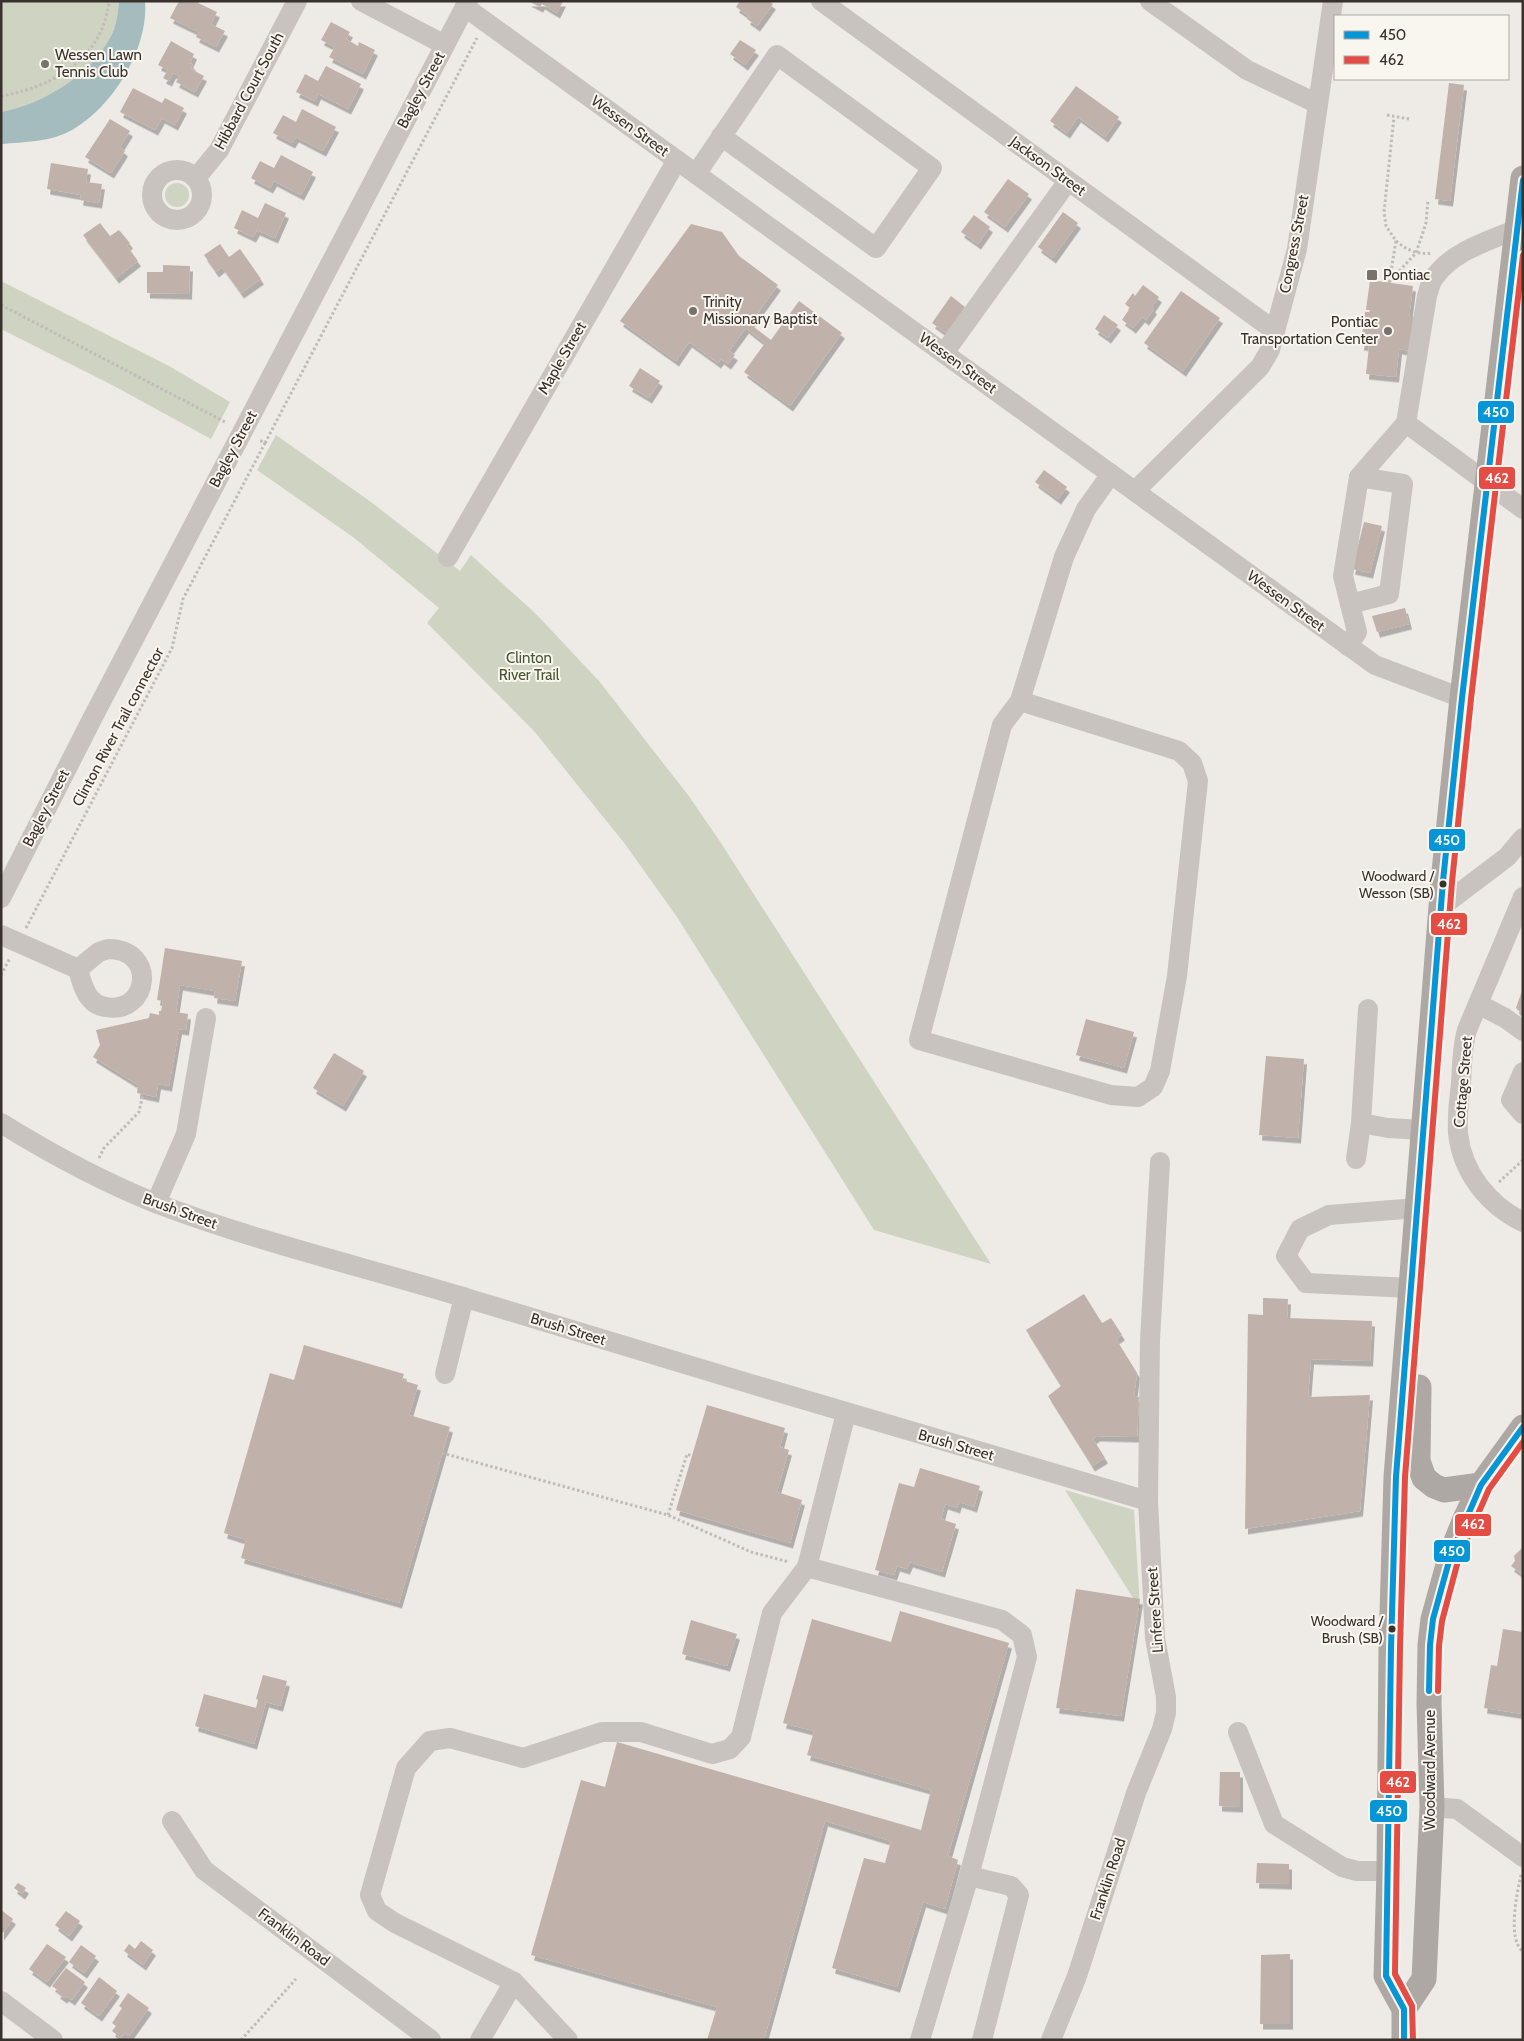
<svg xmlns="http://www.w3.org/2000/svg" width="1524" height="2041" font-family="Cabin,sans-serif">
<style>
.green{fill:#cfd3c1}
.water{fill:#a4bcbd}
.building{fill:#c0b1aa;filter:url(#shadow)}
.lines{fill:none;stroke-linecap:round;stroke-linejoin:round}
.path{stroke:#c0bbb7;stroke-width:3;stroke-dasharray:2.5 2.5;stroke-linecap:butt}
.minor{stroke:#c8c3be;stroke-width:20}
.major{stroke:#ada8a3;stroke-width:25}
.bus-1-casing{stroke:#f9f5ef;stroke-width:10}
.bus-2-casing{stroke:#f9f5ef;stroke-width:10}
.bus-1{stroke:#0696d7;stroke-width:6}
.bus-2{stroke:#e54c44;stroke-width:6}
.poi-dot{fill:#78726d;stroke:#f9f5ef;stroke-width:2}
.bus-dot{fill:#39312c;stroke:#f9f5ef;stroke-width:2}
.labels{text-anchor:middle;dominant-baseline:central;stroke-width:4;stroke-linejoin:round;paint-order:stroke}
.bus-label{font-size:14px;fill:#39312c;stroke:#f9f5ef;text-anchor:end}
.poi-label{font-size:15px;fill:#39312c;stroke:#f9f5ef;text-anchor:start}
.street-label{font-size:15px;fill:#39312c;stroke:#f9f5ef}
.park-label{font-size:15px;fill:#465532;stroke:#f9f5ef}
.line-badge{stroke:#f9f5ef;stroke-width:2}
.badge-label{font-size:14px;text-anchor:middle;font-weight:bold;fill:#fff}
</style>
<defs>
<filter id="shadow"><feDropShadow dx="3" dy="5.5" stdDeviation="0" flood-color="#0004"/></filter>
</defs>
<rect width="100%" height="100%" fill="#eeeae6"/>
<!-- green -->
<g class="green">
<path d="M1,1H119C118,13 116,28 110,38C89,76 43,104 1,112Z"/>
<circle cx="177" cy="195" r="12"/>
<path d="M1,281L169,366L230,402L211,439L114,386L1,329Z"/>
<path d="M276,435L371,502L460,571L471,555L536,614L599,681L688,795L719,840L991,1264L874,1230L677,917L625,844L534,731L427,623L439,608L353,537L257,470Z"/>
<path d="M1065,1490L1134,1510L1140,1609Z"/>
</g>
<!-- water -->
<path class="water" d="M119,1H145C149,48 113,107 72,130C51,142 25,142 1,144V112C43,104 89,76 110,38C116,28 118,13 119,1Z"/>
<!-- building -->
<g class="building">
<path d="M179,1H199L198,3L217,12L211,24L225,31L216,47L196,37L199,32L170,18Z"/>
<path d="M528,1H563L557,13L542,4L540,7Z"/>
<path d="M740,1H769L773,4L757,26L747,19L749,16L736,7Z"/>
<path d="M331,22L350,32L346,39L358,46L359,42L375,50L363,74L329,57L335,47L321,40Z"/>
<path d="M740,40L756,50L745,65L730,54Z"/>
<path d="M171,41L194,54L190,63L193,65L191,69L204,76L195,92L176,82L180,76L173,73L169,81L163,78L168,70L158,65Z"/>
<path d="M326,66L361,84L348,109L318,94L315,101L296,92L305,74L318,81Z"/>
<path d="M1449,83L1464,85L1450,201L1435,199Z"/>
<path d="M1076,86L1119,117L1105,137L1078,117L1067,133L1050,121Z"/>
<path d="M133,88L162,103L165,98L184,108L175,125L162,118L155,130L120,112Z"/>
<path d="M302,109L336,127L323,151L296,137L292,143L273,133L283,115L296,122Z"/>
<path d="M110,119L130,131L120,147L125,151L111,173L85,157Z"/>
<path d="M281,155L313,172L301,195L274,181L270,188L251,178L260,161L274,168Z"/>
<path d="M51,163L88,169L86,182L102,184L99,203L80,200L81,195L47,189Z"/>
<path d="M1008,179L1029,194L1005,227L984,212Z"/>
<path d="M265,203L286,213L275,238L257,230L253,237L234,228L242,210L258,218Z"/>
<path d="M1063,212L1078,223L1053,258L1038,247Z"/>
<path d="M974,215L990,227L978,244L961,232Z"/>
<path d="M100,223L110,236L119,230L130,243L127,246L138,261L116,278L83,235Z"/>
<path d="M691,224L722,232L739,256L778,285L750,324L771,340L799,301L842,333L790,406L744,372L765,343L746,328L729,351L735,355L728,364L721,359L718,363L689,342L676,361L620,321Z"/>
<path d="M220,244L229,257L240,249L261,279L241,293L222,267L216,272L204,255Z"/>
<path d="M163,265L190,266L189,294L147,293V272H163Z"/>
<path d="M1370,280L1413,286L1409,317H1415L1411,351L1399,349L1396,377L1366,374L1369,346L1361,345L1365,312H1370V310H1366Z"/>
<path d="M1143,285L1159,297L1152,307L1154,309L1146,320L1142,317L1133,328L1122,320L1130,308L1125,304L1133,293L1135,296Z"/>
<path d="M1181,291L1220,318L1183,371L1144,343Z"/>
<path d="M951,296L965,307L946,333L932,323Z"/>
<path d="M1104,315L1118,325L1108,338L1095,329Z"/>
<path d="M640,368L660,381L649,398L629,386Z"/>
<path d="M1044,470L1067,487L1058,499L1035,482Z"/>
<path d="M1364,522L1382,526L1370,573L1352,569Z"/>
<path d="M1405,608L1409,624L1377,632L1372,616Z"/>
<path d="M165,948L242,961L235,1001L214,998L215,991L180,985L176,1012L188,1014L186,1030L179,1029L169,1086L158,1084L156,1097L137,1093L138,1085L93,1057L100,1045L96,1030L149,1018L150,1013L159,1015V1011H161L163,1001L157,1000Z"/>
<path d="M1523,988V1015L1516,1008Z"/>
<path d="M1086,1019L1134,1032L1124,1068L1076,1055Z"/>
<path d="M334,1053L364,1071L343,1106L313,1088Z"/>
<path d="M1266,1056L1304,1059L1298,1138L1259,1135Z"/>
<path d="M1084,1294L1102,1323L1111,1318L1122,1335L1116,1339L1137,1373L1134,1396L1139,1397L1137,1437L1097,1436L1093,1439L1105,1458L1092,1466L1048,1396L1061,1386L1026,1330Z"/>
<path d="M1263,1298L1288,1299L1287,1318L1372,1321L1370,1361L1311,1359L1308,1397L1370,1395L1360,1511L1245,1529L1248,1314L1263,1315Z"/>
<path d="M304,1345L404,1374L402,1380L418,1385L409,1415L450,1427L399,1603L241,1558L246,1540L224,1533L270,1373L294,1380Z"/>
<path d="M707,1405L785,1428L780,1447L789,1450L777,1492L802,1500L790,1543L676,1510Z"/>
<path d="M920,1468L980,1486L974,1507L959,1502L957,1508L945,1504L941,1519L956,1524L942,1572L910,1562L907,1569L897,1566L894,1575L875,1570L899,1483L914,1487Z"/>
<path d="M1523,1547V1575L1511,1566L1515,1561L1514,1556Z"/>
<path d="M1076,1589L1140,1599L1121,1716L1056,1708Z"/>
<path d="M900,1611L1009,1643L948,1856L958,1860L945,1909L923,1902L897,1987L832,1968L864,1858L885,1863L891,1841L825,1821L764,2040H707L717,2007L531,1955L581,1780L605,1787L617,1742L921,1830L931,1790L807,1755L814,1731L783,1723L812,1619L891,1642Z"/>
<path d="M691,1620L737,1634L727,1666L682,1654Z"/>
<path d="M1503,1629L1523,1632V1714L1484,1708L1491,1665L1497,1666Z"/>
<path d="M263,1675L287,1681L280,1706L266,1702L254,1744L195,1726L204,1694L256,1708L258,1700L256,1699Z"/>
<path d="M1220,1772H1240V1807L1219,1806Z"/>
<path d="M1257,1863L1289,1864V1884L1256,1883Z"/>
<path d="M18,1883L26,1888L22,1894L14,1888Z"/>
<path d="M1,1910L13,1919L1,1935Z"/>
<path d="M66,1911L80,1921L69,1936L55,1925Z"/>
<path d="M141,1941L153,1950L143,1965L124,1951L129,1944L135,1949Z"/>
<path d="M47,1944L66,1957L47,1982L29,1969Z"/>
<path d="M81,1945L96,1956L84,1973L69,1962Z"/>
<path d="M1290,1954V2024H1260L1261,1955Z"/>
<path d="M66,1968L85,1982L72,2000L66,1996L64,1998L57,1993L59,1991L52,1986Z"/>
<path d="M99,1977L117,1991L99,2016L81,2003Z"/>
<path d="M128,1993L149,2008L129,2036L125,2033L121,2038L112,2031L116,2026L112,2023L122,2008L119,2006Z"/>
</g>
<g class="lines">
<!-- path -->
<g class="path">
<path d="M1,96C54,87 103,58 109,1"/>
<path d="M1387,115L1409,119"/>
<path d="M1396,241C1407,250 1417,255 1432,253"/>
<path d="M1389,282L1416,253L1426,223L1428,200"/>
<path d="M1389,283L1396,241L1386,226L1384,212L1394,117"/>
<path d="M1,305L227,423"/>
<path d="M265,443L477,38"/>
<path d="M26,928L172,648L183,599L265,443L259,440"/>
<path d="M1,975L10,958"/>
<path d="M99,1158L104,1148L139,1112L143,1094"/>
<path d="M1499,1182L1523,1160"/>
<path d="M442,1453L668,1515L751,1552L789,1562"/>
<path d="M668,1515L687,1454L692,1456"/>
<path d="M1521,1875C1517,1893 1507,1939 1523,1952"/>
<path d="M241,2040L296,1979"/>
</g>
<!-- minor -->
<g class="minor">
<path d="M361,1L445,45"/>
<path d="M821,1L1275,331"/>
<path d="M1150,1L1247,70L1318,104"/>
<path d="M465,7L1375,665L1462,698"/>
<circle cx="177" cy="195" r="25"/>
<path d="M696,174L777,55L932,168L876,248L721,136"/>
<path d="M196,178L219,150L297,1"/>
<path d="M944,353L1068,181"/>
<path d="M1406,423L1523,509"/>
<path d="M1135,491L1260,367L1270,350L1297,249L1333,1"/>
<path d="M448,557L677,160"/>
<path d="M1350,604L1389,594L1403,484L1359,477"/>
<path d="M1348,646L1357,632L1343,576L1359,477L1406,423L1427,296C1429,290 1430,283 1434,278C1452,251 1489,241 1517,229"/>
<path d="M1020,701L1002,725L919,1040L1111,1095L1138,1097L1153,1087L1160,1071L1177,976L1198,781L1192,763L1179,751L1020,701L1064,557L1086,509L1111,474"/>
<path d="M1523,897L1467,1030C1462,1047 1462,1065 1461,1083C1459,1099 1457,1116 1458,1133C1462,1172 1488,1205 1523,1222"/>
<path d="M1,898L92,719L468,1"/>
<path d="M1441,907L1507,857L1523,838"/>
<path d="M1,935L78,969"/>
<path d="M108,949C158,949 149,1015 106,1007C98,1006 91,1001 87,994C83,987 80,977 78,969L99,952Z"/>
<path d="M1478,1004L1505,1018L1523,1031"/>
<path d="M1523,1072L1511,1100L1523,1114"/>
<path d="M1,1123C51,1154 103,1182 158,1204C258,1242 364,1267 466,1298C693,1367 920,1435 1148,1501"/>
<path d="M1361,1123L1368,1009"/>
<path d="M1356,1159L1361,1123L1388,1128L1423,1130"/>
<path d="M156,1203L186,1134L206,1018"/>
<path d="M1411,1288L1306,1283L1286,1256L1300,1229L1329,1215L1417,1208"/>
<path d="M445,1374L464,1297"/>
<path d="M846,1413L807,1567L1002,1620L1022,1635L1027,1657L969,1876"/>
<path d="M1238,1732L1274,1824L1342,1867L1357,1871H1389"/>
<path d="M1432,1807L1457,1809L1523,1857"/>
<path d="M172,1821L204,1870L431,2040"/>
<path d="M514,1982L395,1923L377,1911L370,1895L406,1768L430,1741L450,1738L523,1758L602,1732H641L712,1754L730,1749L741,1737L772,1613L807,1567"/>
<path d="M1,2001L53,2040"/>
<path d="M480,2040L514,1982L568,2040"/>
<path d="M920,2040L969,1876L1011,1886L1019,1895L982,2040"/>
<path d="M1051,2040L1077,1976L1136,1793L1162,1729L1166,1713V1697L1155,1638L1148,1501L1150,1340L1160,1162"/>
</g>
<!-- major -->
<g class="major">
<path d="M1419,1387L1418,1461L1424,1478L1434,1486L1444,1490L1481,1485"/>
<path d="M1404,2009L1424,1979L1432,1807L1429,1703L1430,1645L1433,1619L1451,1554L1465,1519L1481,1485L1523,1427"/>
<path d="M1404,2040V2009L1386,1976L1389,1871L1391,1648L1396,1477L1443,881L1462,698L1523,178"/>
</g>
<defs>
<g id="bus-1">
<path d="M1429,1691L1430,1645L1433,1619L1451,1554L1481,1485L1523,1427"/>
<path d="M1404,2040V2009L1386,1976L1391,1648L1396,1477L1443,881L1462,698L1523,180"/>
</g>
<g id="bus-2">
<path d="M1438,1691L1439,1646L1442,1621L1459,1557L1489,1489L1523,1442"/>
<path d="M1413,2040L1412,2006L1395,1974L1400,1648L1405,1477L1452,882L1471,699L1523,255"/>
</g>
</defs>
<!-- bus-1 casing -->
<use href="#bus-1" class="bus-1-casing"/>
<!-- bus-2 casing -->
<use href="#bus-2" class="bus-2-casing"/>
<!-- bus-1 -->
<use href="#bus-1" class="bus-1"/>
<!-- bus-2 -->
<use href="#bus-2" class="bus-2"/>
</g>
<!-- markers -->
<g class="poi-dot">
<circle cx="45" cy="64" r="5"/>
<rect x="1366" y="269" width="12" height="12" rx="2.5"/>
<circle cx="693" cy="311" r="5"/>
<circle cx="1388" cy="331" r="5"/>
</g>
<g class="bus-dot">
<circle cx="1443" cy="884" r="4.5"/>
<circle cx="1392" cy="1629" r="4.5"/>
</g>
<g class="labels">
<!-- bus labels -->
<g class="bus-label">
<text x="1434" y="876">Woodward /<tspan x="1434" dy="17">Wesson (SB)</tspan></text>
<text x="1383" y="1621">Woodward /<tspan x="1383" dy="17">Brush (SB)</tspan></text>
</g>
<!-- poi labels -->
<g class="poi-label">
<text x="55" y="55">Wessen Lawn<tspan x="55" dy="17">Tennis Club</tspan></text>
<text x="1383" y="275">Pontiac</text>
<text x="703" y="302">Trinity<tspan x="703" dy="17">Missionary Baptist</tspan></text>
<text x="1378" y="322" text-anchor="end">Pontiac<tspan x="1378" dy="17">Transportation Center</tspan></text>
</g>
<!-- street labels -->
<g class="street-label">
<text transform="translate(421 90) rotate(-62)">Bagley Street</text>
<text transform="translate(249 91) rotate(-62)">Hibbard Court South</text>
<text transform="translate(630 126) rotate(36)">Wessen Street</text>
<text transform="translate(1048 166) rotate(36)">Jackson Street</text>
<text transform="translate(1294 244) rotate(-79)">Congress Street</text>
<text transform="translate(562 358) rotate(-60)">Maple Street</text>
<text transform="translate(958 363) rotate(36)">Wessen Street</text>
<text transform="translate(233 449) rotate(-62)">Bagley Street</text>
<text transform="translate(1286 601) rotate(36)">Wessen Street</text>
<text transform="translate(118 727) rotate(-62)">Clinton River Trail connector</text>
<text transform="translate(46 808) rotate(-63)">Bagley Street</text>
<text transform="translate(1463 1082) rotate(-85)">Cottage Street</text>
<text transform="translate(180 1211) rotate(20)">Brush Street</text>
<text transform="translate(568 1329) rotate(17)">Brush Street</text>
<text transform="translate(956 1445) rotate(16)">Brush Street</text>
<text transform="translate(1155 1610) rotate(-94)">Linfere Street</text>
<text transform="translate(1430 1770) rotate(-90)">Woodward Avenue</text>
<text transform="translate(1108 1879) rotate(-72)">Franklin Road</text>
<text transform="translate(294 1937) rotate(37)">Franklin Road</text>
</g>
<!-- park labels -->
<g class="park-label">
<text x="529" y="658">Clinton<tspan x="529" dy="17">River Trail</tspan></text>
</g>
</g>
<g class="line-badge">
<rect x="1477" y="400" width="38" height="24" rx="5" fill="#0696d7"/>
<rect x="1478" y="466" width="38" height="24" rx="5" fill="#e54c44"/>
<rect x="1428" y="828" width="38" height="24" rx="5" fill="#0696d7"/>
<rect x="1430" y="912" width="38" height="24" rx="5" fill="#e54c44"/>
<rect x="1454" y="1513" width="38" height="24" rx="5" fill="#e54c44"/>
<rect x="1433" y="1539" width="38" height="24" rx="5" fill="#0696d7"/>
<rect x="1379" y="1770" width="38" height="24" rx="5" fill="#e54c44"/>
<rect x="1369" y="1799" width="39" height="24" rx="5" fill="#0696d7"/>
</g>
<g class="badge-label">
<text x="1496" y="417">450</text>
<text x="1497" y="483">462</text>
<text x="1447" y="845">450</text>
<text x="1449" y="929">462</text>
<text x="1473" y="1529">462</text>
<text x="1452" y="1556">450</text>
<text x="1398" y="1787">462</text>
<text x="1389" y="1816">450</text>
</g>
<!-- border -->
<rect width="1524" height="2041" fill="none" stroke="#39312c" stroke-width="5"/>
<!-- legend -->
<rect x="1334" y="15" width="175" height="65" fill="#f9f5ef" stroke="#aca7a1"/>
<rect x="1344" y="31" width="25" height="8" fill="#0696d7" stroke="#aca7a1"/>
<text x="1379" y="40" font-size="15" fill="#39312c">450</text>
<rect x="1344" y="56" width="25" height="8" fill="#e54c44" stroke="#aca7a1"/>
<text x="1379" y="65" font-size="15" fill="#39312c">462</text>
</svg>
